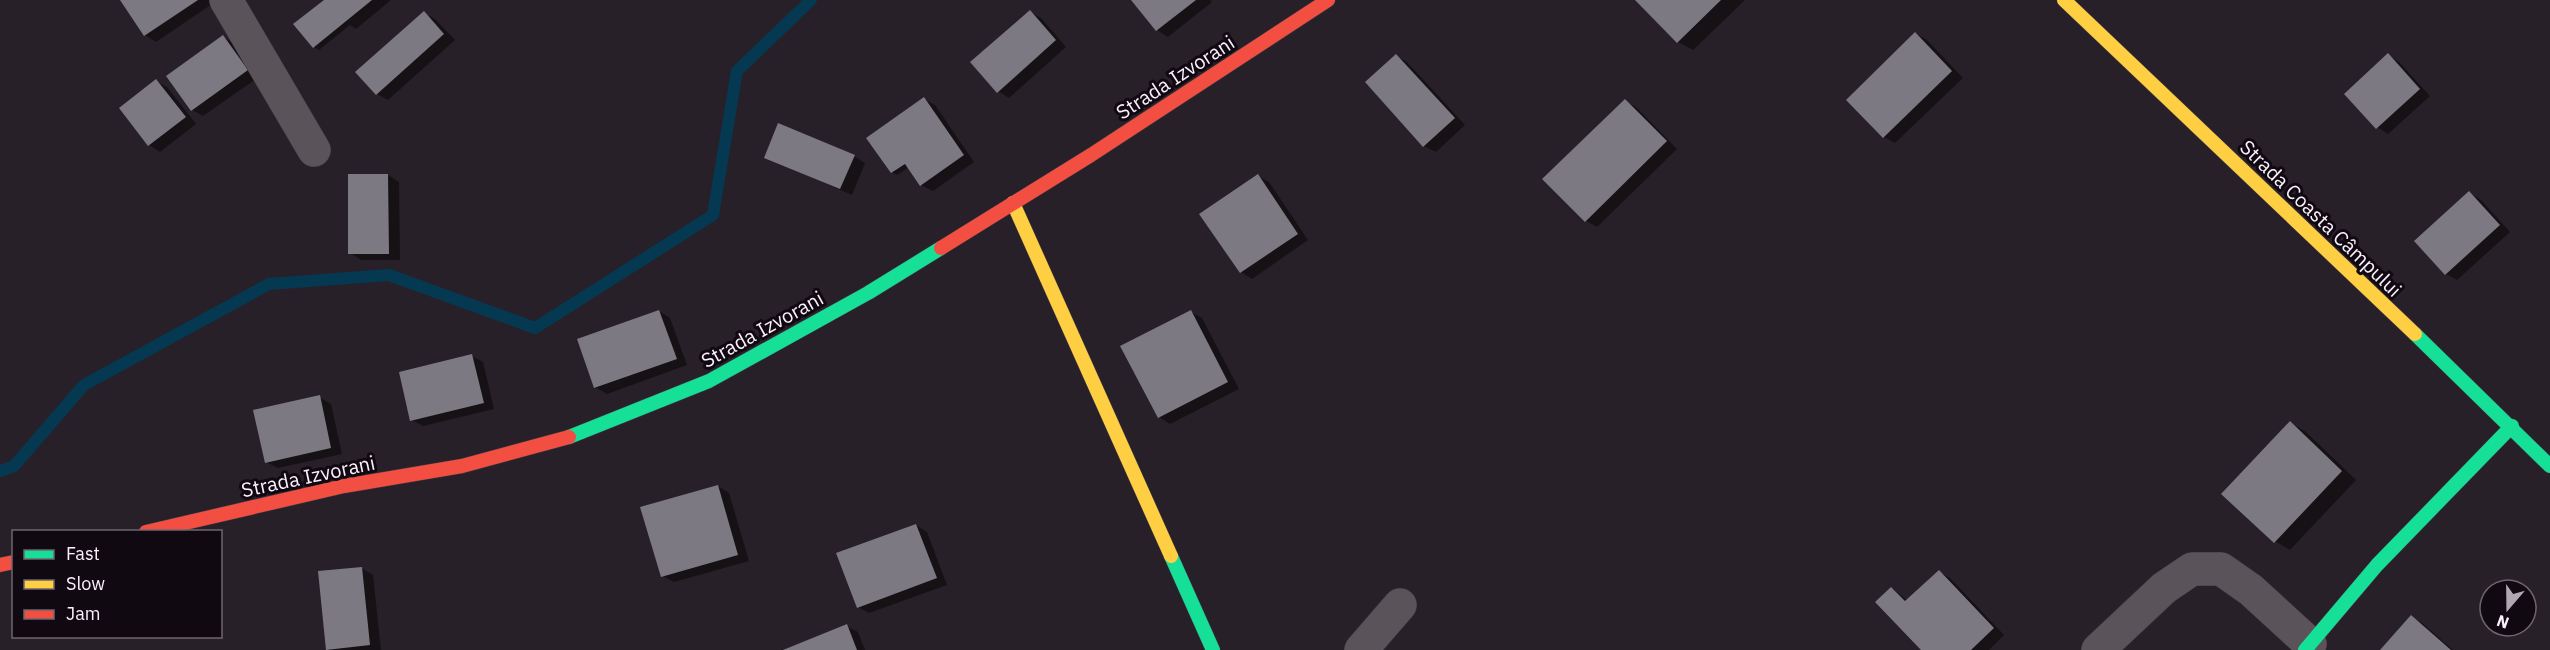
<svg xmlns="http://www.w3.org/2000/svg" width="2550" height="650" font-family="'IBM Plex Sans',sans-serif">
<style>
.shadow{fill:#0007}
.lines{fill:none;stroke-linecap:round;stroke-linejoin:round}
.stream{stroke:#053851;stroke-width:12}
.building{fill:#7d7982}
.street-casing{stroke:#433c43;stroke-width:34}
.fast-casing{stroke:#433c43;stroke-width:15}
.slow-casing{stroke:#433c43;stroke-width:15}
.jam-casing{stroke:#433c43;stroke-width:15}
.street{stroke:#5a545a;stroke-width:33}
.fast{stroke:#16e098;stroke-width:14}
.slow{stroke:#ffcf43;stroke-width:14}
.jam{stroke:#f24e42;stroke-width:14}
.labels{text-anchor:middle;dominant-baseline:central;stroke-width:6;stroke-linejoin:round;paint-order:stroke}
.street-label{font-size:20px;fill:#fbf0fb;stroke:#100911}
</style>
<rect width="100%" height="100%" fill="#282029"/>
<!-- shadow -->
<g class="shadow">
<path d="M121,0H214L215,2L156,42L145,35Z"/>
<path d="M327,0H391L356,29L350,25L319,50L314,47Z"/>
<path d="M1133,0H1210L1212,2L1168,37L1157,30Z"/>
<path d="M1637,0H1745L1693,50L1678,42Z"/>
<path d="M1030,12L1041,18L1066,47L1009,98L998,91Z"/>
<path d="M424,13L435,19L455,40L388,100L377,94Z"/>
<path d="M1916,34L1927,40L1963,78L1895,143L1884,137Z"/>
<path d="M223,37L234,43L259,77L203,116L192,110Z"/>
<path d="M2388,55L2399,62L2430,96L2388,134L2377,127Z"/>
<path d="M1396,56L1407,62L1465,125L1436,152L1424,146Z"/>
<path d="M156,81L167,87L196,124L160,152L149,145L121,109Z"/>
<path d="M924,99L935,105L974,162L933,191L921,185L909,167L897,175L892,172Z"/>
<path d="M1625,101L1636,107L1677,149L1597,227L1586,221Z"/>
<path d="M854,156L865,163L852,195L766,157Z"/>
<path d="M388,175L399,182L400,260H361L350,253Z"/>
<path d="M1258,176L1269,182L1308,240L1252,279L1241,272Z"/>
<path d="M2469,193L2480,199L2510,232L2457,280L2446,274Z"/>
<path d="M659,311L670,318L687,365L607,394L595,387Z"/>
<path d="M1191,312L1202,318L1239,389L1170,424L1159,417Z"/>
<path d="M472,356L483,362L494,409L423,426L412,420Z"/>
<path d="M319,397L331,404L342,454L278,468L266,462Z"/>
<path d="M2291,423L2306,432L2356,480L2290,550L2275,541Z"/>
<path d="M718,486L729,493L749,561L674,582L663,576Z"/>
<path d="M916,525L927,532L947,585L869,613L858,607Z"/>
<path d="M361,568L373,575L381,650H329L327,649Z"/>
<path d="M1939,572L1950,578L2004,635L1989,650H1923L1892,588L1908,601Z"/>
<path d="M2411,617L2422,623L2453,650H2382Z"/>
<path d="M846,626L858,632L865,650H787Z"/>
</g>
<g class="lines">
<!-- stream -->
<path class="stream" d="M0,471L14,466L84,385L269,284L389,275L535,328L713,215L737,71L811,0"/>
</g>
<!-- building -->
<g class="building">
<path d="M120,0H198L144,36Z"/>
<path d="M324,0H372L313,48L293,24Z"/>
<path d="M1131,0H1196L1156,31Z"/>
<path d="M1635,0H1721L1677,43Z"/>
<path d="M1030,10L1056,40L997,93L970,62Z"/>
<path d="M424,11L444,34L376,95L355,72Z"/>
<path d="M1915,32L1952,71L1883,138L1846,100Z"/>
<path d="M223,35L248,70L191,111L166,76Z"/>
<path d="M2388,53L2420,89L2376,129L2344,94Z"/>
<path d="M1396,54L1455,118L1423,147L1365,82Z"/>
<path d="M156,79L186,117L148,146L119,108Z"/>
<path d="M924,97L964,155L920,186L905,164L891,173L866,138Z"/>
<path d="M1625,99L1667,141L1585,222L1542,179Z"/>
<path d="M778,123L855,155L840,189L764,158Z"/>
<path d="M348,174H388L389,254H348Z"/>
<path d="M1258,174L1298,234L1240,273L1199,214Z"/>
<path d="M2469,191L2500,225L2445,275L2414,241Z"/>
<path d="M659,310L677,359L594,388L577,339Z"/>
<path d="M1191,310L1228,382L1158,418L1120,346Z"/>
<path d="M472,354L484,403L410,421L399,372Z"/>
<path d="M320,395L331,448L265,463L253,410Z"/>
<path d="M2290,421L2342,471L2274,543L2221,494Z"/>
<path d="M718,485L738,555L661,577L640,507Z"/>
<path d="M916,524L937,578L857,608L836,553Z"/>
<path d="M362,567L370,645L326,650L318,571Z"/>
<path d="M1939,570L1994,628L1971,650H1921L1875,602L1891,587L1905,601Z"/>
<path d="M2411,615L2451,650H2380Z"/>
<path d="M847,624L857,650H783Z"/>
</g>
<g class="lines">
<defs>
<g id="street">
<path d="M226,0L314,150"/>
<path d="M1361,650L1400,605"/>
<path d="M2098,650L2164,588L2192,569H2221L2251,590L2310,644"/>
</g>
<g id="fast">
<path d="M2415,334L2550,466"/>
<path d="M569,437L709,381L868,293L941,248"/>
<path d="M1171,556L1213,650"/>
<path d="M2305,650L2377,565L2512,426"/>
</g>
<g id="slow">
<path d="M2064,0L2415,334"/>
<path d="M1013,203L1171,556"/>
</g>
<g id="jam">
<path d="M941,248L1091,155L1328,0"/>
<path d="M146,532L344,486L462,466L569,437"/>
<path d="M0,565L14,562"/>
</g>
</defs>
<!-- street casing -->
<use href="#street" class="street-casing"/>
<!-- fast casing -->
<use href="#fast" class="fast-casing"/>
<!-- slow casing -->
<use href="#slow" class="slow-casing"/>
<!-- jam casing -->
<use href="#jam" class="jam-casing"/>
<!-- street -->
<use href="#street" class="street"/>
<!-- fast -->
<use href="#fast" class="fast"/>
<!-- slow -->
<use href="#slow" class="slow"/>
<!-- jam -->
<use href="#jam" class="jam"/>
</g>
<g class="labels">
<!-- street labels -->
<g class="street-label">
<text transform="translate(1175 77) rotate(-33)">Strada Izvorani</text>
<text transform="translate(2321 218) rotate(44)">Strada Coasta Câmpului</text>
<text transform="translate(762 329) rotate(-29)">Strada Izvorani</text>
<text transform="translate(308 476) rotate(-12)">Strada Izvorani</text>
</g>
</g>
<!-- legend -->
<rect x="12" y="530" width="210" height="108" fill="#100911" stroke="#6e656f" stroke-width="1.5"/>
<rect x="24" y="550" width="30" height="9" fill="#16e098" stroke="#6e656f" stroke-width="1.5"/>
<text x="66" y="560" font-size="18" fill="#fbf0fb">Fast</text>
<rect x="24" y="580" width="30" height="9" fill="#ffcf43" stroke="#6e656f" stroke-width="1.5"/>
<text x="66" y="590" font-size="18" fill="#fbf0fb">Slow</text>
<rect x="24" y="610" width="30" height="9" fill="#f24e42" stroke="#6e656f" stroke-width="1.5"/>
<text x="66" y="620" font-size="18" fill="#fbf0fb">Jam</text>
<!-- north arrow -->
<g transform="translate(2508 608) rotate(200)"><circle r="28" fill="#100911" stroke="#6e656f" stroke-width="1.5"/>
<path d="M0-4.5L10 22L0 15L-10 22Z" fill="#b1a7b2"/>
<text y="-9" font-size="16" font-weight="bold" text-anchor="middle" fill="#fbf0fb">N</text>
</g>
</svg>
